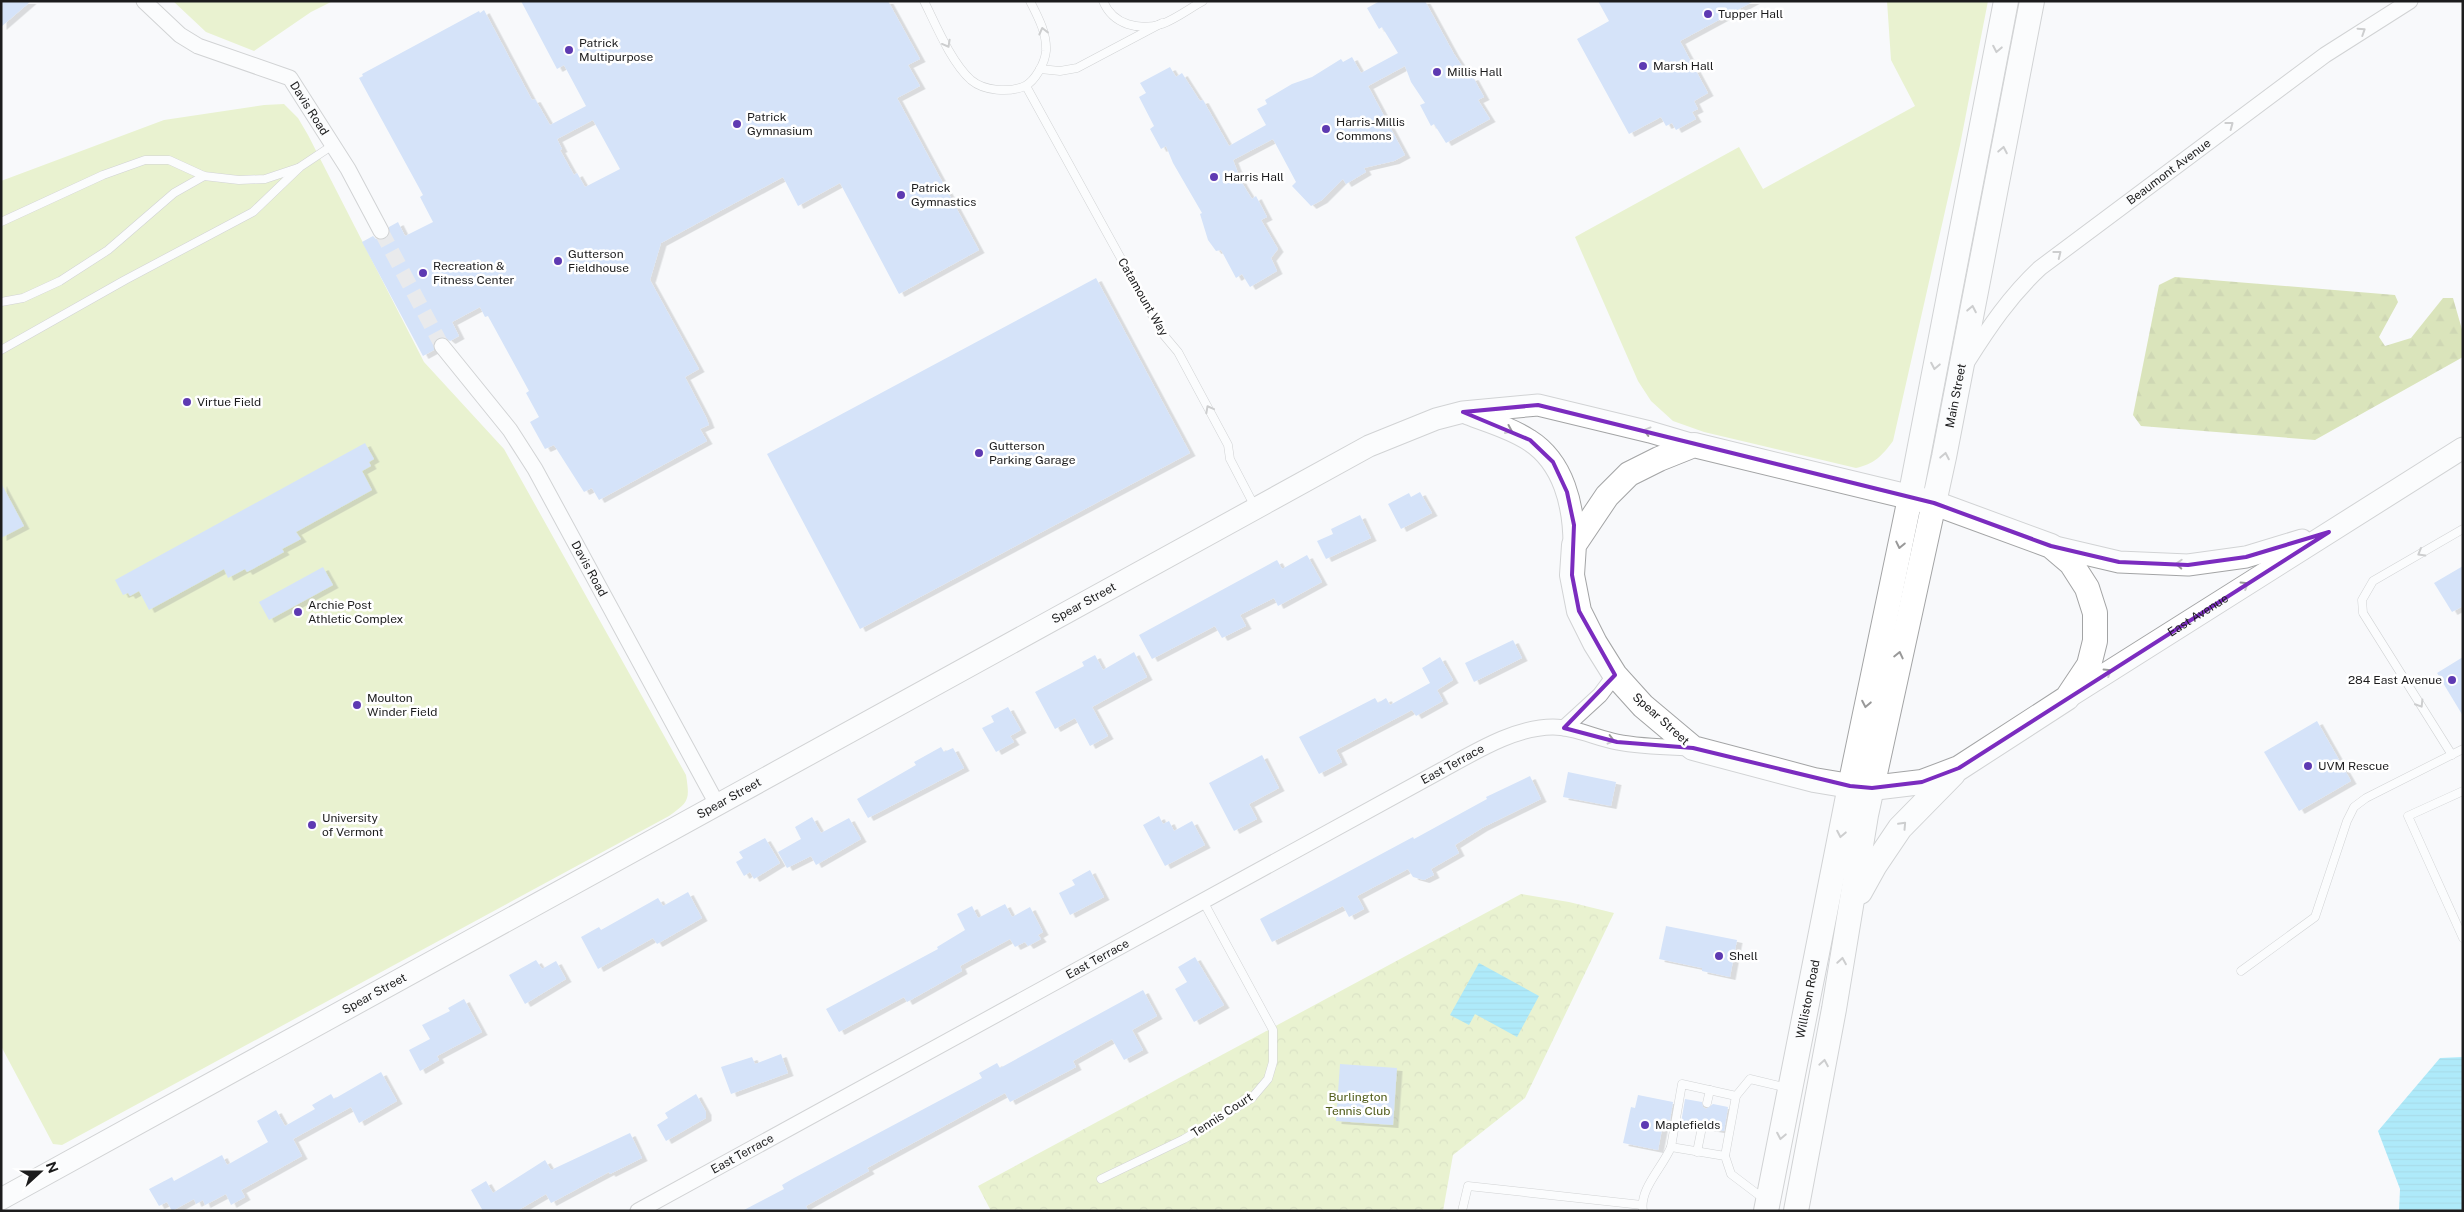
<svg xmlns="http://www.w3.org/2000/svg" width="2464" height="1212" font-family="'Public Sans',sans-serif">
<style>
.green{fill:#d7e99c}
.forest{fill:url(#forest-firs)}
.park{fill:url(#park-crowns)}
.water{fill:url(#water-rules)}
.building{fill:#abc8f7;fill-rule:evenodd;filter:url(#shadow)}
.lines{fill:none;stroke-linecap:round;stroke-linejoin:round}
.minor-tunnel{stroke:#d7d8da;stroke-width:15;stroke-dasharray:15 8;stroke-linecap:butt}
.service-casing{stroke:#a3a4a5;stroke-width:9}
.minor-casing{stroke:#a3a4a5;stroke-width:17}
.secondary-casing{stroke:#a3a4a5;stroke-width:23}
.primary-casing{stroke:#a3a4a5;stroke-width:26}
.service{stroke:#fff;stroke-width:8}
.minor{stroke:#fff;stroke-width:15}
.secondary{stroke:#fff;stroke-width:21}
.primary{stroke:#fff;stroke-width:24}
.oneway{stroke:#999}
.marked{fill:none;stroke:#7b2cbf;stroke-width:4;stroke-linejoin:round}
.poi-dot{fill:#5e3ab2;stroke:#fff;stroke-width:2}
.labels{text-anchor:middle;dominant-baseline:central;stroke-width:5;stroke-linejoin:round;paint-order:stroke}
.poi-label{font-size:12px;fill:#1c1c1d;stroke:#fff;text-anchor:start}
.street-label{font-size:12px;fill:#1c1c1d;stroke:#fff}
.park-label{font-size:12px;fill:#4f5b19;stroke:#fff}
</style>
<defs>
<pattern id="forest-firs" width="22" height="20" patternUnits="userSpaceOnUse" patternTransform="scale(1.25)"><rect width="22" height="20" fill="#b7cb6d"/><path d="M5 1l3.5 6h-7zM16 11l3.5 6h-7z" fill="#9dae5e"/></pattern>
<pattern id="park-crowns" width="20" height="18" patternUnits="userSpaceOnUse" patternTransform="scale(1.25)"><rect width="20" height="18" fill="#d7e99c"/><path d="M2 6a3 3 0 1 1 6 0M12 15a3 3 0 1 1 6 0" fill="none" stroke="#b8c786"/></pattern>
<pattern id="water-rules" width="6" height="5" patternUnits="userSpaceOnUse" patternTransform="scale(1.25)"><rect width="6" height="5" fill="#55d8f9"/><path d="M0 2.5h6" fill="none" stroke="#49b9d5"/></pattern>
<filter id="shadow"><feDropShadow dx="5.5" dy="3" stdDeviation="0" flood-color="#0004"/></filter>
</defs>
<rect width="100%" height="100%" fill="#f8f9fb"/>
<!-- green -->
<g class="green">
<path d="M173,1H333L311,12L254,51L206,32Z"/>
<path d="M1887,1H1988L1960,145L1893,441C1882,456 1874,464 1856,468L1704,432L1673,421L1651,401L1638,381L1575,237L1739,147L1763,189L1915,106L1891,60Z"/>
<path d="M284,104L298,118L308,135L424,362L504,449L686,775C690,800 689,802 669,816L62,1145L53,1144L1,1046V181L164,120L264,105Z"/>
</g>
<!-- forest -->
<path class="forest" d="M2175,277L2395,295L2398,302L2379,337L2385,346L2411,338L2443,298H2453L2463,333V357L2315,440L2141,426L2133,415L2159,285Z"/>
<!-- park -->
<path class="park" d="M1521,894L1569,902L1614,913L1525,1098L1453,1155L1443,1211H991L978,1186Z"/>
<!-- water -->
<g class="water">
<path d="M1479,963L1539,996L1517,1037L1475,1014L1469,1025L1450,1015Z"/>
<path d="M2463,1057V1211H2399L2400,1189L2378,1131L2440,1058Z"/>
</g>
<!-- building -->
<g class="building">
<path d="M1,1H31L1,27Z"/>
<path d="M521,1H888L920,59L908,65L920,86L897,98L979,250L899,294L840,183L798,206L783,177L661,243L650,280L699,369L685,377L706,417L709,425L700,429L707,441L599,500L592,488L584,492L554,445L545,449L530,422L539,417L526,393L529,391L488,316L485,317L480,307L452,322L459,336L450,341L445,337L437,338L433,343L434,350L423,356L362,242L373,236L376,239H385L389,236V227L398,222L405,236L433,222L420,197L423,195L359,78L363,76L362,74L479,11L480,13L484,10L532,100L535,99L550,125L586,106L564,65L557,69ZM593,120L620,169L585,187L577,173L574,175L560,150L562,149L557,139Z"/>
<path d="M1380,1H1425L1454,54L1470,78L1473,77L1484,97L1478,100L1490,119L1446,143L1434,124L1431,126L1420,105L1425,103L1411,82L1405,66L1368,86L1405,155L1394,161L1364,168L1366,172L1346,184L1343,179L1322,200L1311,206L1292,186L1296,182L1273,139L1233,160L1242,183L1252,199L1256,196L1267,217L1261,220L1278,249L1271,258L1277,271L1250,287L1242,274L1236,278L1221,250L1216,251L1208,240L1200,214L1202,213L1173,163L1166,146L1161,149L1150,129L1154,126L1139,97L1146,93L1140,83L1170,67L1176,77L1182,73L1200,101L1203,100L1229,146L1266,125L1257,109L1267,104L1265,100L1292,84L1312,77L1341,59L1343,62L1352,57L1361,73L1398,53L1382,27L1379,29L1367,8Z"/>
<path d="M1598,1H1754L1680,41L1708,93L1694,101L1698,109L1692,112L1696,119L1676,130L1672,123L1666,126L1661,117L1629,134L1577,39L1609,21Z"/>
<path d="M1096,278L1190,453L860,629L767,454Z"/>
<path d="M365,443L374,459L369,462L371,466L362,471L372,490L296,532L301,539L282,549L284,552L247,572L245,569L228,578L224,569L149,610L139,591L130,596L128,593L123,595L115,580Z"/>
<path d="M1,483L24,526L1,538Z"/>
<path d="M1420,492L1432,513L1401,529L1388,504L1409,493L1411,497Z"/>
<path d="M1360,515L1371,538L1326,559L1317,541L1333,534L1331,529Z"/>
<path d="M1307,555L1322,582L1278,606L1274,598L1240,615L1246,626L1222,638L1215,626L1152,659L1139,635L1277,560L1282,569Z"/>
<path d="M2463,566V606L2452,612L2434,583Z"/>
<path d="M323,567L333,585L269,620L259,602Z"/>
<path d="M1513,640L1522,658L1474,682L1465,663Z"/>
<path d="M1134,652L1147,677L1092,707L1108,736L1090,746L1075,718L1055,729L1035,692L1084,666L1082,662L1095,655L1103,670Z"/>
<path d="M1440,657L1453,680L1437,690L1443,701L1416,716L1412,710L1336,750L1342,762L1319,774L1299,737L1375,698L1378,703L1386,698L1390,705L1430,683L1422,668Z"/>
<path d="M2463,657V716L2437,673Z"/>
<path d="M1008,707L1021,730L1010,736L1014,742L996,752L982,728L994,722L991,716Z"/>
<path d="M2317,721L2351,781L2299,811L2264,752Z"/>
<path d="M941,747L944,752L953,748L964,768L868,818L857,799L916,765L914,762Z"/>
<path d="M1262,755L1279,788L1249,804L1257,819L1234,831L1209,783Z"/>
<path d="M1568,772L1616,782L1611,806L1563,797Z"/>
<path d="M1530,776L1541,799L1482,828L1455,845L1459,853L1431,869L1434,875L1424,880L1413,877L1408,869L1357,896L1364,909L1349,917L1343,906L1272,942L1260,919L1413,837L1414,839L1487,799L1486,797Z"/>
<path d="M1159,816L1163,824L1169,821L1174,831L1192,821L1205,845L1165,866L1143,825Z"/>
<path d="M812,817L821,833L849,818L861,839L816,865L811,856L787,868L778,852L801,839L795,827Z"/>
<path d="M765,838L780,863L754,879L750,872L744,876L736,862L743,858L739,852Z"/>
<path d="M1090,870L1104,897L1070,915L1059,893L1075,885L1072,880Z"/>
<path d="M688,892L702,918L657,944L653,938L598,969L581,937L599,927L601,930L658,898L663,906Z"/>
<path d="M1005,904L1012,917L1030,907L1043,932L1038,935L1041,939L1028,946L1025,942L1015,947L1010,939L960,966L962,971L907,1002L904,997L839,1032L826,1009L938,949L937,947L965,930L957,914L972,906L978,918Z"/>
<path d="M1666,926L1737,940L1730,977L1702,971V968L1659,959Z"/>
<path d="M1195,957L1224,1005L1194,1022L1175,989L1187,982L1178,967Z"/>
<path d="M536,960L542,969L556,961L566,979L525,1004L509,975Z"/>
<path d="M1143,990L1157,1016L1132,1030L1143,1050L1124,1060L1112,1039L1073,1061L1076,1067L1010,1102L1005,1093L867,1168L869,1171L806,1206L808,1211H742L784,1189L782,1185L794,1178L982,1078L979,1073L997,1063L1000,1068Z"/>
<path d="M464,999L482,1032L437,1056L439,1060L420,1071L409,1050L430,1039L422,1025L450,1011L448,1008Z"/>
<path d="M781,1054L788,1073L731,1094L721,1067L752,1057L755,1064Z"/>
<path d="M1340,1064L1397,1068L1393,1125L1336,1121Z"/>
<path d="M381,1072L397,1101L359,1123L351,1107L293,1139L302,1156L241,1190L245,1197L231,1205L226,1194L205,1205L203,1200L196,1204L194,1199L172,1211L167,1202L159,1206L149,1189L172,1177L174,1181L222,1155L227,1165L268,1142L257,1121L276,1110L285,1126L315,1109L312,1105L331,1094L334,1099Z"/>
<path d="M696,1094L706,1112V1118L666,1141L657,1125L668,1118L665,1113Z"/>
<path d="M1638,1095L1673,1102L1670,1120L1664,1119L1658,1150L1623,1143L1631,1107L1635,1108Z"/>
<path d="M1685,1099L1702,1102L1703,1107L1706,1109L1713,1104L1728,1107L1724,1131L1707,1128L1706,1123L1703,1121L1696,1126L1681,1123Z"/>
<path d="M630,1133L642,1158L610,1174L609,1172L551,1203L546,1194L517,1211H483L471,1190L486,1181L493,1193L545,1160L551,1170Z"/>
</g>
<g class="lines">
<!-- minor-tunnel -->
<path class="minor-tunnel" d="M381,231L442,346"/>
<defs>
<g id="service">
<path d="M924,1C936,25 951,62 971,80C984,91 1009,93 1025,86C1035,81 1045,63 1046,51C1047,33 1038,17 1030,1"/>
<path d="M1103,1C1113,25 1139,31 1162,24C1176,19 1190,8 1203,1"/>
<path d="M1040,69L1060,71L1077,68L1162,23"/>
<path d="M1026,86L1162,333L1178,352L1228,445L1230,459L1255,507"/>
<path d="M1,222L103,175L145,160H169L204,176L239,180L265,179L298,168"/>
<path d="M1,302L23,298L60,281L108,250L174,193L204,176"/>
<path d="M1,350L125,280L253,212L300,167L333,145"/>
<path d="M2452,755L2363,613L2362,600L2373,581L2463,529"/>
<path d="M2463,791L2408,816L2463,938"/>
<path d="M2241,971L2315,917L2347,821L2354,807L2366,798L2463,749"/>
<path d="M1707,1103L1710,1090"/>
<path d="M1697,1152L1702,1127"/>
<path d="M1725,1156L1736,1096"/>
<path d="M1101,1179L1184,1139L1251,1099L1268,1079L1273,1062V1030L1203,901"/>
<path d="M1764,1199L1731,1174L1725,1156L1671,1147L1682,1084L1736,1096L1750,1079L1788,1088"/>
<path d="M1462,1211L1468,1186L1642,1205"/>
<path d="M1643,1211C1639,1189 1663,1167 1671,1147"/>
</g>
<g id="minor">
<path id="s1" d="M144,1L180,35L198,46L290,78L348,169L381,231"/>
<path id="s2" d="M442,346L510,430L535,469L717,804"/>
<path id="s3" d="M1967,362C1989,327 2010,296 2040,268L2325,55L2410,1"/>
<path d="M1564,728L1600,695L1615,675"/>
<path id="s4" d="M638,1211L1442,770C1475,752 1515,727 1553,727C1575,727 1596,738 1617,742C1642,747 1668,747 1693,748"/>
</g>
<g id="secondary">
<path d="M1468,414C1489,422 1511,428 1529,440C1564,462 1574,506 1574,545"/>
<path d="M2051,546L2119,562L2188,565L2246,557L2302,540"/>
<path id="s5" d="M2067,698L2463,448"/>
<path id="s6" d="M1,1199L1369,446L1436,419L1463,412L1538,405L1650,432L1694,445"/>
</g>
<g id="primary">
<path d="M1694,445L1934,503L2051,546L2071,563L2087,588L2095,613V641L2089,665L2067,698L1959,768L1922,782L1872,788L1850,786L1814,780L1693,748L1643,706L1615,675L1595,643L1579,611L1572,575L1574,545L1607,496L1629,474L1659,459Z"/>
<path d="M1860,892L1875,865L1900,828L1953,774"/>
<path id="s7" d="M1766,1211L1850,786L1910,498L2006,1"/>
<path id="s8" d="M1796,1211L1834,1009L1866,815L1944,457L2032,1"/>
</g>
</defs>
<!-- service casing -->
<use href="#service" class="service-casing"/>
<!-- minor casing -->
<use href="#minor" class="minor-casing"/>
<!-- secondary casing -->
<use href="#secondary" class="secondary-casing"/>
<!-- primary casing -->
<use href="#primary" class="primary-casing"/>
<!-- service -->
<use href="#service" class="service"/>
<!-- minor -->
<use href="#minor" class="minor"/>
<!-- secondary -->
<use href="#secondary" class="secondary"/>
<!-- primary -->
<use href="#primary" class="primary"/>
</g>
<!-- one-way arrows -->
<defs><path id="oneway-chevron" d="M-2-3.5L2.5 0L-2 3.5" fill="none" stroke-width="1.6" stroke-linecap="round" stroke-linejoin="round" transform="scale(1.25)"/></defs>
<g class="oneway">
<use href="#oneway-chevron" transform="translate(1043 31) rotate(-104)"/>
<use href="#oneway-chevron" transform="translate(2362 31) rotate(-33)"/>
<use href="#oneway-chevron" transform="translate(947 44) rotate(61)"/>
<use href="#oneway-chevron" transform="translate(1997 49) rotate(101)"/>
<use href="#oneway-chevron" transform="translate(2230 125) rotate(-37)"/>
<use href="#oneway-chevron" transform="translate(2003 150) rotate(-79)"/>
<use href="#oneway-chevron" transform="translate(2058 254) rotate(-38)"/>
<use href="#oneway-chevron" transform="translate(1972 309) rotate(-79)"/>
<use href="#oneway-chevron" transform="translate(1935 366) rotate(101)"/>
<use href="#oneway-chevron" transform="translate(1209 409) rotate(-118)"/>
<use href="#oneway-chevron" transform="translate(1509 430) rotate(24)"/>
<use href="#oneway-chevron" transform="translate(1647 431) rotate(-165)"/>
<use href="#oneway-chevron" transform="translate(1945 456) rotate(-79)"/>
<use href="#oneway-chevron" transform="translate(1900 545) rotate(102)"/>
<use href="#oneway-chevron" transform="translate(2421 553) rotate(150)"/>
<use href="#oneway-chevron" transform="translate(2179 564) rotate(-177)"/>
<use href="#oneway-chevron" transform="translate(2245 585) rotate(-32)"/>
<use href="#oneway-chevron" transform="translate(1899 655) rotate(-77)"/>
<use href="#oneway-chevron" transform="translate(2108 672) rotate(-32)"/>
<use href="#oneway-chevron" transform="translate(1866 704) rotate(101)"/>
<use href="#oneway-chevron" transform="translate(2420 704) rotate(58)"/>
<use href="#oneway-chevron" transform="translate(1611 740) rotate(14)"/>
<use href="#oneway-chevron" transform="translate(1903 825) rotate(-47)"/>
<use href="#oneway-chevron" transform="translate(1841 834) rotate(101)"/>
<use href="#oneway-chevron" transform="translate(1842 961) rotate(-81)"/>
<use href="#oneway-chevron" transform="translate(1824 1063) rotate(-80)"/>
<use href="#oneway-chevron" transform="translate(1781 1136) rotate(101)"/>
</g>
<!-- marked area -->
<path d="M0 0H2464V1212H0ZM1538,405L1934,503L2051,546L2119,562L2188,565L2246,557L2329,532L1959,768L1922,782L1872,788L1850,786L1693,748L1617,742L1564,728L1615,675L1579,611L1572,575L1574,525L1567,492L1553,462L1530,440L1463,412Z" fill="#f8f9fb" fill-opacity=".55" fill-rule="evenodd"/>
<path class="marked" d="M1538,405L1934,503L2051,546L2119,562L2188,565L2246,557L2329,532L1959,768L1922,782L1872,788L1850,786L1693,748L1617,742L1564,728L1615,675L1579,611L1572,575L1574,525L1567,492L1553,462L1530,440L1463,412Z"/>
<!-- markers -->
<g class="poi-dot">
<circle cx="1708" cy="14" r="5"/>
<circle cx="569" cy="50" r="5"/>
<circle cx="1643" cy="66" r="5"/>
<circle cx="1437" cy="72" r="5"/>
<circle cx="737" cy="124" r="5"/>
<circle cx="1326" cy="129" r="5"/>
<circle cx="1214" cy="177" r="5"/>
<circle cx="901" cy="195" r="5"/>
<circle cx="558" cy="261" r="5"/>
<circle cx="423" cy="273" r="5"/>
<circle cx="187" cy="402" r="5"/>
<circle cx="979" cy="453" r="5"/>
<circle cx="298" cy="612" r="5"/>
<circle cx="2452" cy="680" r="5"/>
<circle cx="357" cy="705" r="5"/>
<circle cx="2308" cy="766" r="5"/>
<circle cx="312" cy="825" r="5"/>
<circle cx="1719" cy="956" r="5"/>
<circle cx="1645" cy="1125" r="5"/>
</g>
<g class="labels">
<!-- poi labels -->
<g class="poi-label">
<text x="1718" y="14">Tupper Hall</text>
<text x="579" y="43">Patrick<tspan x="579" dy="14">Multipurpose</tspan></text>
<text x="1653" y="66">Marsh Hall</text>
<text x="1447" y="72">Millis Hall</text>
<text x="747" y="117">Patrick<tspan x="747" dy="14">Gymnasium</tspan></text>
<text x="1336" y="122">Harris-Millis<tspan x="1336" dy="14">Commons</tspan></text>
<text x="1224" y="177">Harris Hall</text>
<text x="911" y="188">Patrick<tspan x="911" dy="14">Gymnastics</tspan></text>
<text x="568" y="254">Gutterson<tspan x="568" dy="14">Fieldhouse</tspan></text>
<text x="433" y="266">Recreation &amp;<tspan x="433" dy="14">Fitness Center</tspan></text>
<text x="197" y="402">Virtue Field</text>
<text x="989" y="446">Gutterson<tspan x="989" dy="14">Parking Garage</tspan></text>
<text x="308" y="605">Archie Post<tspan x="308" dy="14">Athletic Complex</tspan></text>
<text x="2442" y="680" text-anchor="end">284 East Avenue</text>
<text x="367" y="698">Moulton<tspan x="367" dy="14">Winder Field</tspan></text>
<text x="2318" y="766">UVM Rescue</text>
<text x="322" y="818">University<tspan x="322" dy="14">of Vermont</tspan></text>
<text x="1729" y="956">Shell</text>
<text x="1655" y="1125">Maplefields</text>
</g>
<!-- street labels -->
<g class="street-label">
<text stroke="none"><textPath href="#s1" startOffset="204">Davis Road</textPath></text>
<text stroke="none"><textPath href="#s3" startOffset="280">Beaumont Avenue</textPath></text>
<text transform="translate(1143 297) rotate(60)">Catamount Way</text>
<text stroke="none"><textPath href="#s8" startOffset="831">Main Street</textPath></text>
<text stroke="none"><textPath href="#s2" startOffset="268">Davis Road</textPath></text>
<text stroke="none"><textPath href="#s6" startOffset="1236">Spear Street</textPath></text>
<text stroke="none"><textPath href="#s5" startOffset="155">East Avenue</textPath></text>
<text transform="translate(1661 719) rotate(42)">Spear Street</text>
<text stroke="none"><textPath href="#s4" startOffset="929">East Terrace</textPath></text>
<text stroke="none"><textPath href="#s6" startOffset="831">Spear Street</textPath></text>
<text stroke="none"><textPath href="#s4" startOffset="524">East Terrace</textPath></text>
<text stroke="none"><textPath href="#s6" startOffset="426">Spear Street</textPath></text>
<text stroke="none"><textPath href="#s7" startOffset="216">Williston Road</textPath></text>
<text transform="translate(1222 1115) rotate(-33)">Tennis Court</text>
<text stroke="none"><textPath href="#s4" startOffset="119">East Terrace</textPath></text>
</g>
<!-- park labels -->
<g class="park-label">
<text x="1358" y="1097">Burlington<tspan x="1358" dy="14">Tennis Club</tspan></text>
</g>
</g>
<!-- border -->
<rect width="2464" height="1212" fill="none" stroke="#1c1c1d" stroke-width="5"/>
<!-- north arrow -->
<g transform="translate(40 1172) rotate(69)" stroke="#ffffff" stroke-width="4" paint-order="stroke">
<path d="M0-4L9 19L0 12L-9 19Z" fill="#1c1c1d"/>
<text y="-8" font-size="14" font-weight="bold" text-anchor="middle" fill="#1c1c1d">N</text>
</g>
</svg>
